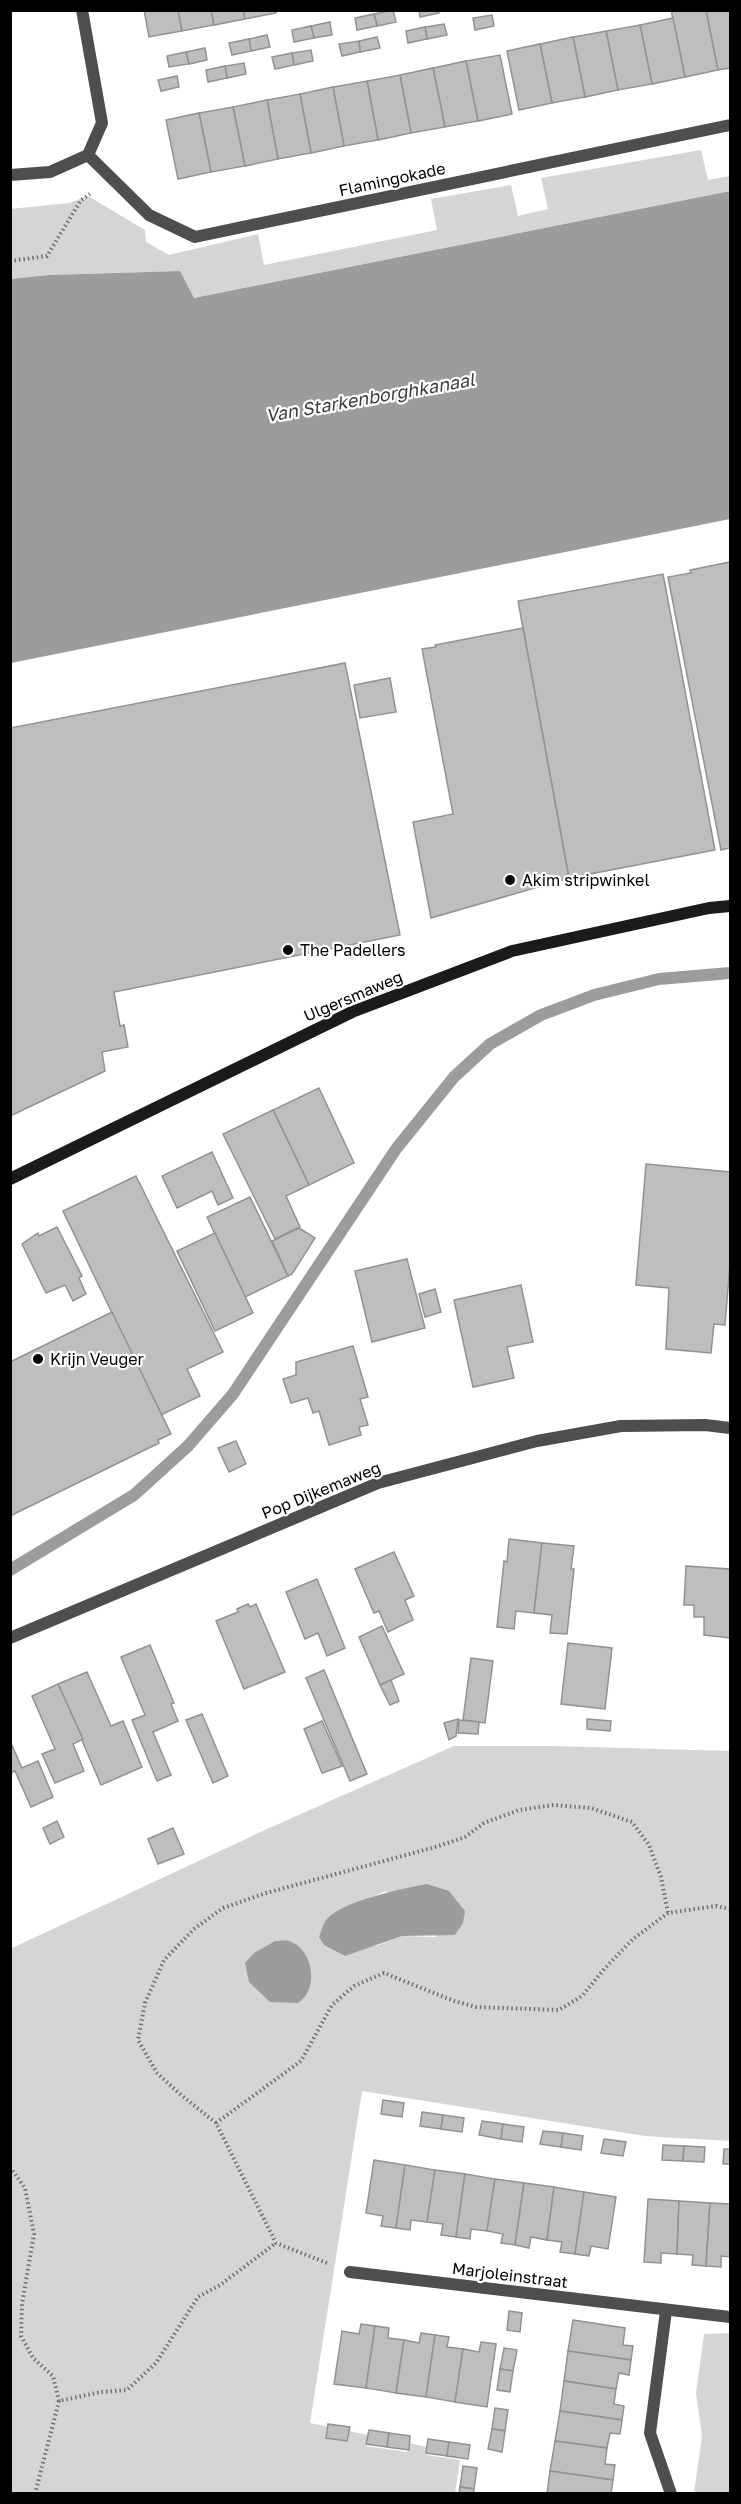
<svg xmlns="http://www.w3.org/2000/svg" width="741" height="2504" font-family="'Golos Text',sans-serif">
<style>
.green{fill:#d5d5d5;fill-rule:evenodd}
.water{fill:#9c9c9c}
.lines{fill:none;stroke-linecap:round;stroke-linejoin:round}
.stream{stroke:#9c9c9c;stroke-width:12}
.building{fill:#bebebe;stroke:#929292;stroke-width:1.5}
.path{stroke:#707070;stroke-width:4;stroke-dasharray:1.5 3;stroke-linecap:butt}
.street{stroke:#4e4e4e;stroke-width:12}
.secondary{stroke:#1b1b1b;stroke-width:12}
.poi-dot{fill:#000;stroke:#fff;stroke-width:2}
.labels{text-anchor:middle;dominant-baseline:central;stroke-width:4.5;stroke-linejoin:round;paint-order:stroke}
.street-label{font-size:16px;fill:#000;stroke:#fff}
.poi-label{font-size:16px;fill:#000;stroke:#fff;text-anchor:start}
.water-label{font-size:18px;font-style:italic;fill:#3d3d3d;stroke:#fff}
</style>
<rect width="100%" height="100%" fill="#fff"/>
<!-- green -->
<g class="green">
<path d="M701,150L708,180L730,176V191L194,298L179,271L49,275L11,279L10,209L69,203L88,196L145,230L146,242L169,255L258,234L264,265L437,230L431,199L511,185L518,216L548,209L541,178Z"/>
<path d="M454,1746H552L730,1751V2141L645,2136L362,2091L310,2423L368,2435L366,2446L407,2452L409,2443L427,2447L426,2455L460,2460L455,2493H11L10,1949L267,1829ZM386,1891L437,1937L402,1936L376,1946L327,1919L345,1908Z"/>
<path d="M730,2333V2493H694L702,2436L696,2393L704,2334Z"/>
</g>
<!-- water -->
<g class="water">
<path d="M730,191V519L11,663V279L49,275L180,271L194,298Z"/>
<path d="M427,1884L449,1891L465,1911L463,1923L455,1935L402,1936L345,1956L324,1945L319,1937C321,1932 323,1924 326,1920C341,1901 404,1888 427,1884Z"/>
<path d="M275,1941C279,1941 286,1940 289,1941C314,1949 319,1990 298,2003L270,2002L249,1982L245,1963L254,1953Z"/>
</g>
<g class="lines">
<!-- stream -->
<path class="stream" d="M10,1570L134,1495L188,1446L233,1394L396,1149L454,1077L490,1044L541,1015L594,995L659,979L730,973"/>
</g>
<!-- building -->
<g class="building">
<path d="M144,10H178L182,31L149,37Z"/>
<path d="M178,10H211L214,25L182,31Z"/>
<path d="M211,10H243L245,19L214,25Z"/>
<path d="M243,10H276V13L245,19Z"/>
<path d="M393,10L396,22L377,26L374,14Z"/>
<path d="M419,10H438L439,13L420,17Z"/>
<path d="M671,10H706L718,70L685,77Z"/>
<path d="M706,10H730V68L718,70Z"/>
<path d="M374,14L377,26L357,30L355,18Z"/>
<path d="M492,15L494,26L475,30L473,18Z"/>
<path d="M673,18L685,77L652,84L640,25Z"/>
<path d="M330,22L332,35L314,38L311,26Z"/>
<path d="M444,24L447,35L427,39L425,27Z"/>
<path d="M640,25L652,84L618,90L606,31Z"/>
<path d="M311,26L314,38L294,42L292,30Z"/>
<path d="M425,27L427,39L408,43L406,31Z"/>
<path d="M606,31L618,90L585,97L573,37Z"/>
<path d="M267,35L270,47L251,51L249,39Z"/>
<path d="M377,37L380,48L360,52L359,41Z"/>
<path d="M573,37L585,97L552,103L540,44Z"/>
<path d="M249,39L251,51L232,55L229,43Z"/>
<path d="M359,41L360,52L342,56L339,44Z"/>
<path d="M540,44L552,103L519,110L507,51Z"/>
<path d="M205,48L207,60L189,64L186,52Z"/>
<path d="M311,50L313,61L294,65L292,53Z"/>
<path d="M186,52L189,64L169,67L167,56Z"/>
<path d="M292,53L294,65L275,69L272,57Z"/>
<path d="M500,55L512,114L478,121L466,61Z"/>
<path d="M466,61L478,121L445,127L433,68Z"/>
<path d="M244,63L246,74L227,78L225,66Z"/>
<path d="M225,66L227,78L208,82L206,70Z"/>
<path d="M433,68L445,127L411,133L400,75Z"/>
<path d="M400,75L411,133L378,140L367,81Z"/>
<path d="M177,76L179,87L161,91L158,80Z"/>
<path d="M367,81L378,140L344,146L333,87Z"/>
<path d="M333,87L344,146L311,153L300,94Z"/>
<path d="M300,94L311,153L278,159L267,100Z"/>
<path d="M267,100L278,159L245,166L233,107Z"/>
<path d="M233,107L245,166L211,172L199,113Z"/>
<path d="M199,113L211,172L178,179L166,120Z"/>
<path d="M730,562V848L721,850L668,577L691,573L690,570Z"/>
<path d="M663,574L715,850L569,878L518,601Z"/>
<path d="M523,628L569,878L431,918L413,822L453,814L422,649L436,647L435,645Z"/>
<path d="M345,663L400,935L114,992L120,1026L124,1025L128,1047L102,1052L105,1071L10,1116V728Z"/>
<path d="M390,678L396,712L360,718L354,685Z"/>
<path d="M319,1088L354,1163L309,1185L273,1110Z"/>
<path d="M273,1110L309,1185L286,1196L300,1227L275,1239L223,1134Z"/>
<path d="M212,1152L233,1198L218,1205L212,1191L177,1208L162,1176Z"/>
<path d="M646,1164L730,1172V1264L725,1325L714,1324L711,1353L666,1349L669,1288L636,1285Z"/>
<path d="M136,1176L223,1352L187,1369L200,1396L161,1415L63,1211Z"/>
<path d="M250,1197L288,1276L245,1297L207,1217Z"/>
<path d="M57,1227L82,1276L79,1278L86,1294L73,1301L65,1285L46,1293L22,1244L38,1233L39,1236Z"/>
<path d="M299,1228L315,1238L292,1274L288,1276L272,1241Z"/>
<path d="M215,1233L253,1313L215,1331L177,1251Z"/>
<path d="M407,1259L425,1328L372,1342L355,1271Z"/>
<path d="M521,1285L533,1342L507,1347L514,1378L473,1387L454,1300Z"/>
<path d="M435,1289L441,1312L425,1317L419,1294Z"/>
<path d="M112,1312L171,1434L158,1440L159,1443L10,1516V1362Z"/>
<path d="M353,1346L368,1397L360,1399L368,1425L359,1427L361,1435L329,1445L319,1411L313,1413L308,1398L291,1403L283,1379L296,1375V1362Z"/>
<path d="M236,1441L246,1464L229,1472L218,1448Z"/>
<path d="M509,1539L542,1543L534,1613L516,1611L514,1629L497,1627L504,1561L507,1562Z"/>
<path d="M542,1543L574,1546L571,1569H574L567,1634L550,1633L552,1615L534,1613Z"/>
<path d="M394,1552L414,1596L405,1600L413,1620L388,1632L379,1611L374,1613L355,1569Z"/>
<path d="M686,1566L730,1569V1638L704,1635V1617H694V1605H684Z"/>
<path d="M317,1579L345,1648L327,1656L318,1633L305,1639L286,1592Z"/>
<path d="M248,1604L250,1607L256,1604L285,1672L244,1689L216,1621L238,1612L237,1609Z"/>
<path d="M382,1626L404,1674L380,1685L359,1637Z"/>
<path d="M568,1643L612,1648L605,1709L561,1704Z"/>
<path d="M150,1645L174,1703L171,1704L178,1721L153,1732L171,1775L157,1781L132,1720L145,1715L121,1657Z"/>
<path d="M471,1658L493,1661L485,1723L463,1720Z"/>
<path d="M324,1670L367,1774L350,1781L306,1678Z"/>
<path d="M87,1672L111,1726L123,1721L142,1767L101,1785L58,1684Z"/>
<path d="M391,1680L399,1701L390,1705L380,1685Z"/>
<path d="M58,1684L83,1739L73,1744L84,1771L55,1783L42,1754L55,1749L32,1696Z"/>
<path d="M202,1714L228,1776L213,1783L186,1720Z"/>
<path d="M458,1719L456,1736L449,1740L444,1723Z"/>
<path d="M587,1719L611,1721L610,1731L587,1729Z"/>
<path d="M459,1720L479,1722L478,1734L458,1733Z"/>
<path d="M322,1721L342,1766L322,1773L304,1729Z"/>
<path d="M10,1741L22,1768L38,1761L53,1797L31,1807L15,1771L10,1773Z"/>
<path d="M57,1821L64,1837L50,1844L43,1828Z"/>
<path d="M173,1828L184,1854L158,1864L148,1839Z"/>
<path d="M383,2100L404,2103L402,2117L381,2114Z"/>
<path d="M422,2112L443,2115L441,2129L420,2126Z"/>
<path d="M443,2115L464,2118L462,2132L441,2129Z"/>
<path d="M482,2121L503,2124L501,2139L479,2135Z"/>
<path d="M503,2124L524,2127L522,2142L501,2139Z"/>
<path d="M543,2131L563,2133L561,2147L540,2144Z"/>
<path d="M563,2133L583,2136L581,2150L561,2147Z"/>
<path d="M604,2139L626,2142L623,2156L601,2153Z"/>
<path d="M663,2145L684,2146L683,2161L662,2160Z"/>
<path d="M684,2146L705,2147L704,2162L683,2161Z"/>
<path d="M724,2149H730V2164H723Z"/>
<path d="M374,2160L405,2165L396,2228L381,2226L383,2216L366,2213Z"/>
<path d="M405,2165L435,2170L427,2222L411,2220L410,2230L396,2228Z"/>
<path d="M435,2170L465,2174L456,2237L441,2235L443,2224L427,2222Z"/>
<path d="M465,2174L495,2179L487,2231L471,2229L470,2239L456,2237Z"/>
<path d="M495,2179L524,2183L515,2245L501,2243L503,2234L487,2231Z"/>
<path d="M524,2183L554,2187L547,2240L531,2237L529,2248L515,2245Z"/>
<path d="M554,2187L584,2192L575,2254L560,2252L562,2242L547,2240Z"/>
<path d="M584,2192L616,2197L608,2249L591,2246L589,2256L575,2254Z"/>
<path d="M648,2199L679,2201L677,2254L661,2253V2263L644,2262Z"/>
<path d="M679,2201L710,2203L706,2266L692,2265L693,2255L677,2254Z"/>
<path d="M710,2203L730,2204V2257L721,2256V2267L706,2266Z"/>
<path d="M509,2311L522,2313L520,2332L507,2330Z"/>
<path d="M573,2320L625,2328L623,2345L633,2346L631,2360L568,2351Z"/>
<path d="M361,2324L375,2326L366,2388L334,2384L342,2331L359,2334Z"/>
<path d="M375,2326L389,2328L388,2338L404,2340L396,2393L366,2388Z"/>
<path d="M421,2333L435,2335L426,2397L396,2393L404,2340L419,2343Z"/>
<path d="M435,2335L449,2337L447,2347L463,2349L455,2402L426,2397Z"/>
<path d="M481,2342L496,2344L487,2407L455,2402L463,2349L479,2352Z"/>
<path d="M504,2348L517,2350L513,2371L500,2369Z"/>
<path d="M568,2351L631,2360L629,2375L619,2373L616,2389L564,2381Z"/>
<path d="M500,2369L513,2371L510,2392L497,2390Z"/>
<path d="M564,2381L616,2389L614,2404L624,2406L622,2420L560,2411Z"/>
<path d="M495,2408L508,2410L505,2431L492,2429Z"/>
<path d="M560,2411L622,2420L620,2434L610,2433L607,2448L555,2441Z"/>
<path d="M328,2424L350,2427L347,2441L326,2438Z"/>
<path d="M492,2429L505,2431L502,2452L488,2449Z"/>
<path d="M369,2430L389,2433L387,2447L366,2444Z"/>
<path d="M389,2433L410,2436L409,2450L387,2447Z"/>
<path d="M428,2439L449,2442L447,2456L426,2453Z"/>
<path d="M555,2441L607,2448L605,2464L615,2465L613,2480L550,2471Z"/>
<path d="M449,2442L470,2445L468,2459L447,2456Z"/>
<path d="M463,2466L477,2468L474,2489L460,2487Z"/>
<path d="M550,2471L613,2480L611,2494H547Z"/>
<path d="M460,2487L474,2489L473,2494H459Z"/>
</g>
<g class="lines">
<!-- path -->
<g class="path">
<path d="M10,261L47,256L81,200L90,194"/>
<path d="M216,2123L301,2061L332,2005L354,1986L384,1973L454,2001L476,2007L559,2010L582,1996L605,1968L633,1939L668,1913L716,1906L730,1909"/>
<path d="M10,2167L25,2188L34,2234L22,2304L21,2336L33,2358L53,2376L59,2401"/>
<path d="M327,2263L276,2243L216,2123L181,2095L157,2073L138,2040L145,2003L164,1960L194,1929L223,1908L266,1893L439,1846L465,1837L484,1823L519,1810L554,1805L591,1808L632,1822L649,1845L661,1877L668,1913"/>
<path d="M35,2494L59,2401L101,2392L127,2390L156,2363L198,2297L220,2285L276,2243"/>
</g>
<!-- street -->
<g class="street">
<path d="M82,10L102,123L88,155"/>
<path d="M88,155L149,215L195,237L730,125"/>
<path d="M10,175L50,172L88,155"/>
<path d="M10,1638L378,1483L537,1441L621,1426L705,1425L730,1428"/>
<path d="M350,2272L730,2317"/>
<path d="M666,2311L650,2433L671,2494"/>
</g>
<!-- secondary -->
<path class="secondary" d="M10,1179L352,1012L512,951L709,908L730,906"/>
</g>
<!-- markers -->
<g class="poi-dot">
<circle cx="510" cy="880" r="6"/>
<circle cx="288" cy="950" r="6"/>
<circle cx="38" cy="1359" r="6"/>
</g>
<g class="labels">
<!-- street labels -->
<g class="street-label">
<text transform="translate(392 179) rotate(-12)">Flamingokade</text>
<text transform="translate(353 996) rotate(-23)">Ulgersmaweg</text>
<text transform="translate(321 1490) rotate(-22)">Pop Dijkemaweg</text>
<text transform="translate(510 2275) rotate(7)">Marjoleinstraat</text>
</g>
<!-- poi labels -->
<g class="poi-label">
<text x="522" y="880">Akim stripwinkel</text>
<text x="300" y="950">The Padellers</text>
<text x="50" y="1359">Krijn Veuger</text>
</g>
<!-- water labels -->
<g class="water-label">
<text transform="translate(370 397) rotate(-10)">Van Starkenborghkanaal</text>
</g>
</g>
<!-- border -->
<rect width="741" height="2504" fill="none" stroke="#000000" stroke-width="24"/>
</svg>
